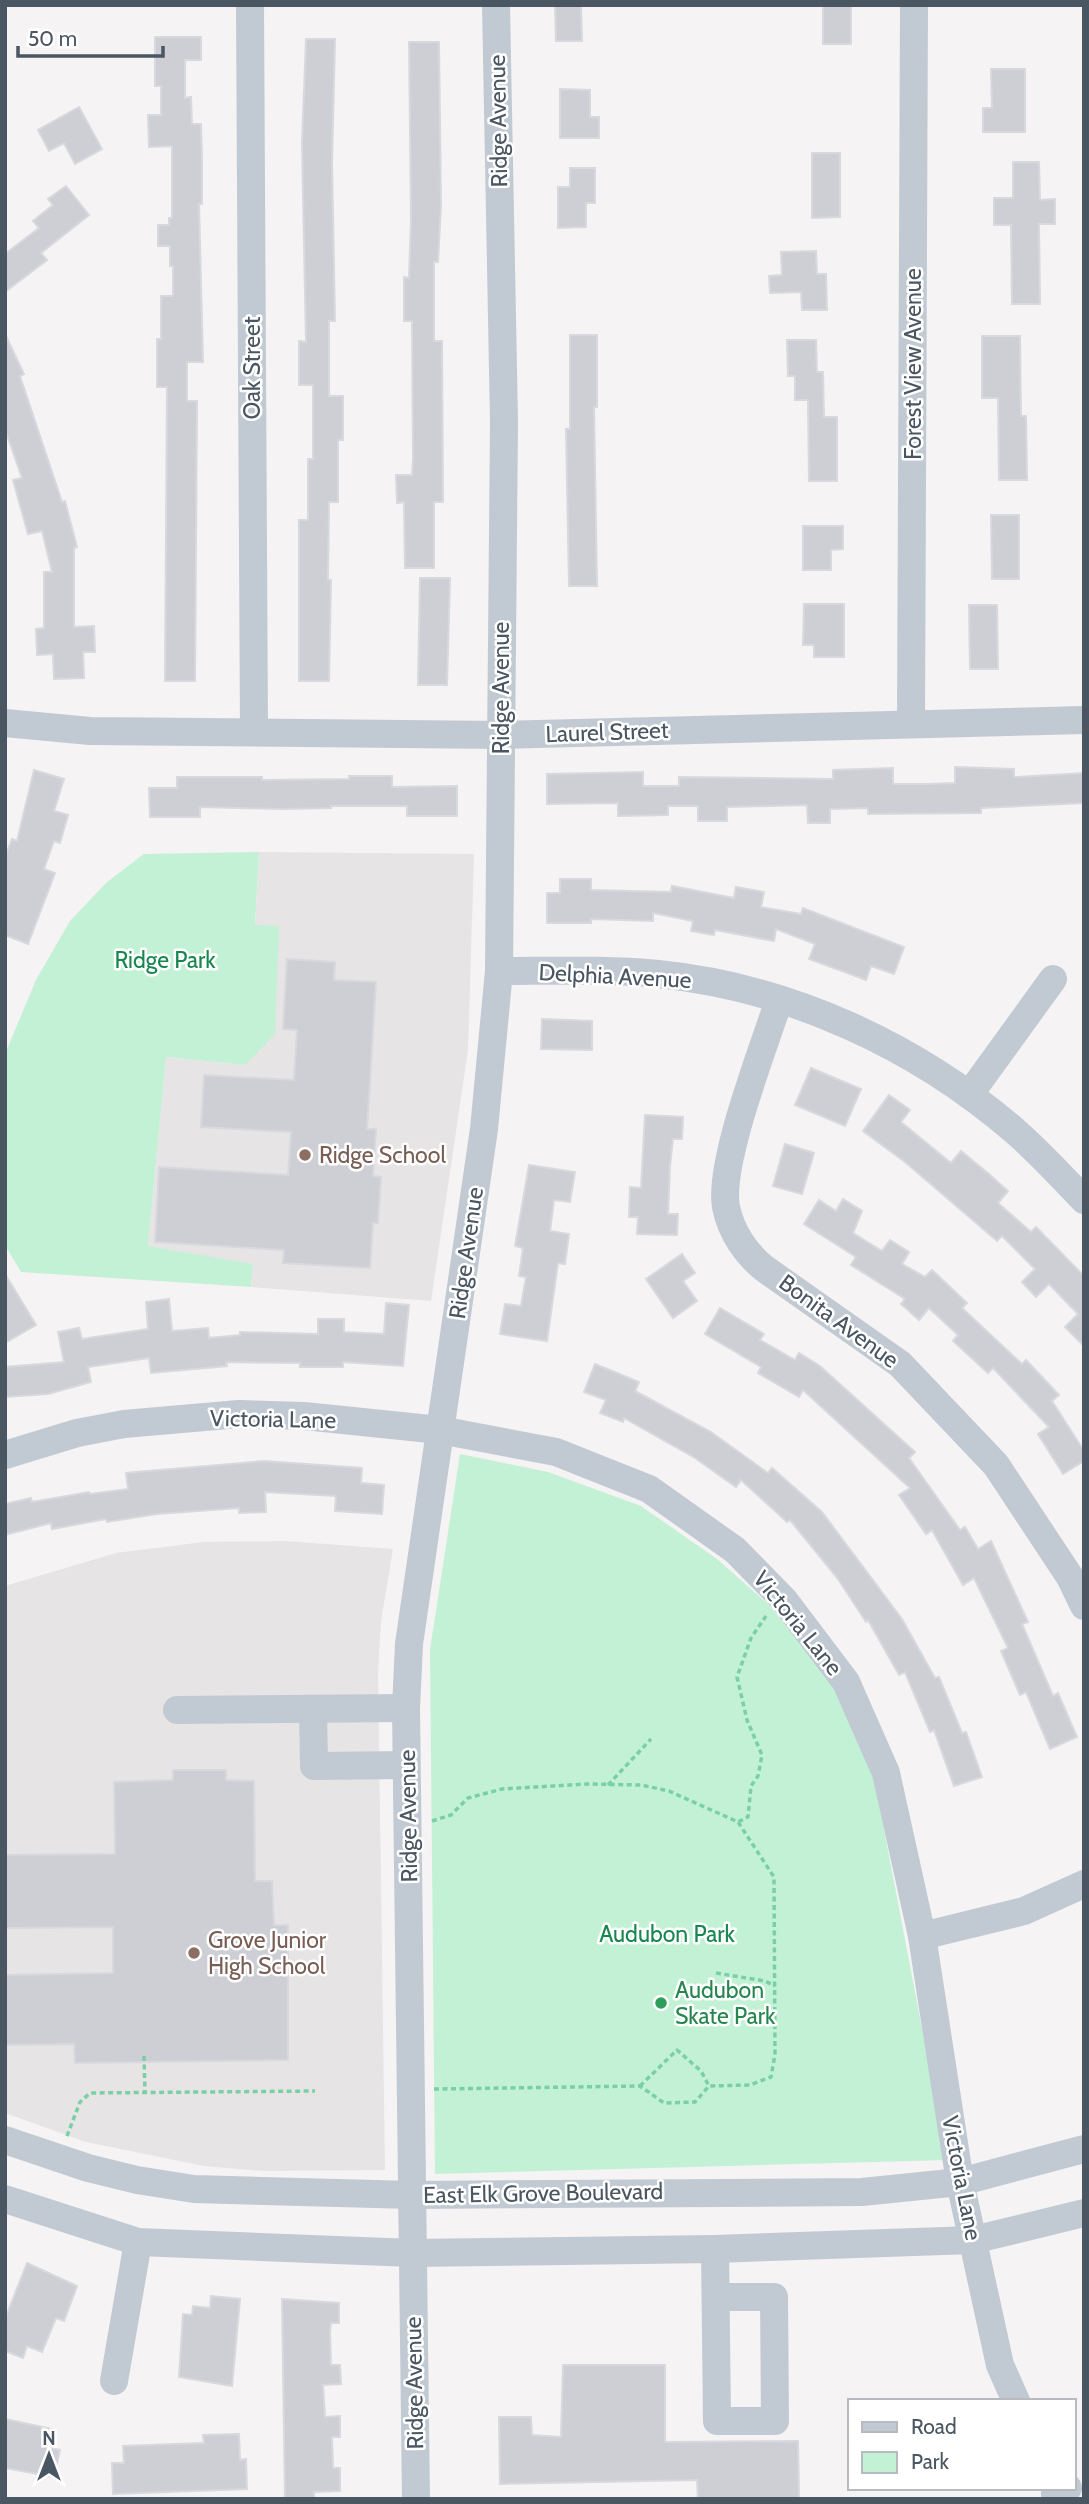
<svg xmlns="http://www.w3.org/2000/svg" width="1089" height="2504" font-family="Cabin,sans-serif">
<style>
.education{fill:#e6e4e5}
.green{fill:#c3f1d5}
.building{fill:#cdcfd5;stroke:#d7d9de;stroke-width:2}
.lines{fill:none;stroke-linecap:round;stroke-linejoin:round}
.path{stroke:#7ad0a6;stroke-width:3.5;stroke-dasharray:5 3.5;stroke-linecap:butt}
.minor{stroke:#c1cad2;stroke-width:28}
.education-dot{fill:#8d6e63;stroke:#fff;stroke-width:2.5}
.leisure-dot{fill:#2e9e5b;stroke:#fff;stroke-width:2.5}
.labels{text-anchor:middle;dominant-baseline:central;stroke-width:5;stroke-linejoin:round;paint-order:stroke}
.street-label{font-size:23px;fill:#4a5661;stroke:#fff}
.park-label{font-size:23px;fill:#17864f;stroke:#fff}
.education-label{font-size:23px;fill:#785e54;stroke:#fff;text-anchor:start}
.leisure-label{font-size:23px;fill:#27864d;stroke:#fff;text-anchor:start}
</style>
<rect width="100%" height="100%" fill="#f5f3f3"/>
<!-- education -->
<g class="education">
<path d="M259,852L474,854L468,1050L431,1301L251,1287L253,1265L148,1246L166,1057L245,1065L279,926H255Z"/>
<path d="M285,1541L393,1549L381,1621L378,1673L385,2170L263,2171L204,2166L86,2142L5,2113V1586L116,1553L204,1542Z"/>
</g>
<!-- green -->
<g class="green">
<path d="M259,852L255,925L279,926L275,1034L245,1065L166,1057L148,1246L253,1264L251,1287L21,1272L5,1245V1054L36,980L70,921L107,882L144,854Z"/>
<path d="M460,1454L548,1472L641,1506L717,1559L769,1605L835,1687L873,1772L947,2160L435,2174L430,1650Z"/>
</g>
<!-- building -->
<g class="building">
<path d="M555,5H581L582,41H556Z"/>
<rect x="823" y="5" width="28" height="39"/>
<path d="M155,37H201V60H185V98L191,97L192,124H201L202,160V204H199L203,362H187V401H197L195,681H165L167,387H157V339H161V296H173V266H170V246H158V225H169V218H172V146L149,147L148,115H161V86H155Z"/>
<path d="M306,39H335L332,163L335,321H329V396H343V440H338V502H329L328,580H331L329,681H299V520H308V459H313V385H299V341L306,342L302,144Z"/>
<path d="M409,42H439L441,205L438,262H434V341H442L443,502H434V568H405L404,502L397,503L396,475H412L413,459L412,321H404V277L409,278L411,219Z"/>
<path d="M991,69H1025V132H983V108H992Z"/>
<path d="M560,89L590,90V117H599V138H560Z"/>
<path d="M79,107L102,149L75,164L64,143L49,151L38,130Z"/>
<path d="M812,153H840V217L812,218Z"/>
<path d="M1013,162H1039L1040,200L1055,199V224H1039L1040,304H1012L1011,225H994V198H1013Z"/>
<path d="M570,168H595V203H586V227L558,228V187H570Z"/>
<path d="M66,186L89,215L41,253L47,260L5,292V254L39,228L33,221L53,205L48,199Z"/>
<path d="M816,251L817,274H826L827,310H802L801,292L770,293L769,276L782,275L781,252Z"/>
<path d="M5,334L24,374L20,376L62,502L65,501L77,547L74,548V627L94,626L95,652H83L84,678L54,679L53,654L37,655L36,629L44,628V572H52L42,531L28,534L13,480L22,478L5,429Z"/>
<path d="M570,335H597V407H594L597,586H569L566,429H570Z"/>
<path d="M982,336H1020L1021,416H1026L1027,480H999L998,398H982Z"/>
<path d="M787,340H816L817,372H823L824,417H837V481H809L808,400H795V376H788Z"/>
<path d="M991,515H1019V579H992Z"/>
<path d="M803,526H843V549L831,550V570H803Z"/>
<path d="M420,578H450L447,685H418Z"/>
<path d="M804,604H844V657H814V645H803Z"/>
<path d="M969,605H997L998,669H970Z"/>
<path d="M955,767L1014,769V777L1084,773V803L981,808V813L868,814V808L830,809V823H808L807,805L727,807V821H698V806H668V815L618,816V803L547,804V774L643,772V786H679V777L833,779V770L893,768V784H929L955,783Z"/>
<path d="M34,770L64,779L54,811L68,815L60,843L54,841L44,869L55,873L28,944L5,935V857L12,839L17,841Z"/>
<path d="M349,776H392V787L457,786V816H407V806H331V808L281,809L200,807V817H150L149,788H177V777H262V780L349,779Z"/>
<path d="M560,879H591V890L671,892L672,886L734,898L736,887L764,892L761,907L801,914L803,908L904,947L894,974L871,966L866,980L809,959L815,944L776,929L774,941L715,930L714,935L691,931L693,921L653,913V921L591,919V923H547V893H560Z"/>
<path d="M287,959L335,962L334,980L376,982L367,1129H376L373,1176L381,1177L378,1223H373L370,1268L283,1263L284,1250L155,1242L159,1167L288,1175L291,1132L201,1127L204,1075L294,1080L297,1030L283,1029Z"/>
<path d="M542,1019L592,1021V1050L541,1049Z"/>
<path d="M811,1068L861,1089L845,1126L795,1105Z"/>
<path d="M889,1095L910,1110L901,1122L951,1163L961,1151L989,1174L1008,1191L998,1203L1031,1232L1036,1227L1084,1276V1346L1065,1327L1078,1314L1049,1284L1036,1297L1022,1282L1035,1269L1002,1236L997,1241L905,1162L863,1131Z"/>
<path d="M645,1115L683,1117L682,1139H673L670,1166L668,1214H678L677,1235L637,1234L638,1217H629L630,1187L641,1188Z"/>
<path d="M785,1144L814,1153L802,1194L773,1186Z"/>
<path d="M529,1165L575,1172L570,1202L554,1200L550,1231L569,1234L565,1264L558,1263L547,1341L500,1334L505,1304L521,1306L526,1277L519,1276L523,1248L515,1246Z"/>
<path d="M843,1199L862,1211L853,1233L882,1251L890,1240L909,1252L902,1264L925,1277L932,1270L967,1303L962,1308L1022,1364L1026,1360L1059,1395L1052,1401L1084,1451V1461L1063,1474L1038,1434L1049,1427L993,1368L988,1373L953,1341L958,1335L929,1308L919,1320L901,1304L905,1299L851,1265L856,1257L804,1224L819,1200L836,1211Z"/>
<path d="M682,1254L695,1273L683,1281L697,1301L673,1318L646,1279Z"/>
<path d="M5,1274L36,1325L5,1343Z"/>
<path d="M169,1299L172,1331L208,1328L209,1338L240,1335V1332L318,1334V1319H344V1332L384,1334L386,1303L409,1305L403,1366L343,1362V1367H300V1363L226,1362L227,1366L151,1373L149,1358L88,1367L91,1382L48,1394L5,1397V1367L64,1362L58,1332L79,1328L82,1339L148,1329L146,1302Z"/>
<path d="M720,1308L764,1334L760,1340L795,1360L799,1353L820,1366L915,1452L909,1458L960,1530L965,1527L978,1549L991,1541L1028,1622L1022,1624L1053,1696L1058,1693L1077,1737L1050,1749L1026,1692L1020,1695L1001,1651L1008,1648L974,1578L963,1585L932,1530L926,1534L899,1495L910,1488L803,1390L799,1397L758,1373L761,1367L705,1334Z"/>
<path d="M595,1364L639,1382L635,1391L711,1432L768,1473L772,1468L822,1512L902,1619L935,1678L939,1677L962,1733L966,1732L982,1777L954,1786L934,1730L930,1732L905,1672L899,1675L868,1620L866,1622L838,1579L790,1520L787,1522L741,1480L736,1487L695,1458L624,1418L623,1422L600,1413L606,1400L584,1392Z"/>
<path d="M264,1461L362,1468L361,1483L384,1485L382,1514L335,1511L336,1496L265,1492L266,1512L239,1513V1508L157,1514L107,1522L106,1519L52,1529L51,1523L5,1535V1504L31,1498L32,1502L89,1492L90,1494L128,1489L126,1473Z"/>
<path d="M173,1770H226V1780L254,1781L255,1881H272L274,1925H288V2060L75,2063L74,2044L5,2045V1975L113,1973V1927L5,1928V1855L115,1854L114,1782L173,1780Z"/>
<path d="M27,2263L77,2286L64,2321L56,2318L42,2352L27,2346L23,2358L5,2351V2319Z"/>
<path d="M211,2296L240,2299L232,2386L179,2377L183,2314L192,2315L193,2306L210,2308Z"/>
<path d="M282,2299L339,2303V2323H331L330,2333L331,2365H340L341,2384L323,2385L325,2417L340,2416V2437H332L333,2468H340V2491L314,2492V2499H285Z"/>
<path d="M563,2365H665V2442L798,2441L799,2499H698L697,2480L500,2484L499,2417H531L532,2435L561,2437Z"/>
<path d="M5,2419L52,2429L48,2447L60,2450L54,2477L5,2468Z"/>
<path d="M239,2434L240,2460L246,2459L247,2489L113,2494L112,2463H124L123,2446L204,2443L203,2435Z"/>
</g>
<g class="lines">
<!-- path -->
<g class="path">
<path d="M608,1785L651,1739"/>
<path d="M432,1821L451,1815L468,1798L502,1789L587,1784L641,1785L669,1791L738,1822L748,1817L751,1786L758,1776L762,1755L747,1720L737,1677L751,1638L766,1616"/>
<path d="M716,1973L765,1981L775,1986"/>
<path d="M144,2056L145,2092"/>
<path d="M640,2086L677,2050L701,2071L709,2086"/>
<path d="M434,2089L640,2086L664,2103L695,2102L709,2086L750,2085L771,2077L775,2054L774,1877L738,1822"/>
<path d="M67,2136L80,2102L90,2093L315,2091"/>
</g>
<!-- minor -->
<g class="minor">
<path d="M250,5L254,731"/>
<path d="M5,723L90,731L501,735L1084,720"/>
<path d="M911,723L914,5"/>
<path d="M499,971C552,971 606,969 658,974C789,987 917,1046 1016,1132C1040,1153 1062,1177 1084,1200"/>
<path d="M779,1000C764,1047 718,1163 726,1207C731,1232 746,1254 765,1269L900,1364L996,1465L1070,1577L1084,1606"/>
<path d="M969,1095L1053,979"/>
<path d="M5,1455L77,1433L124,1424L239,1414L304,1416L440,1430L556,1452L649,1489L735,1550L784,1600L846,1682L886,1773L922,1936L960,2182L1000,2365L1016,2401"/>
<path d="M313,1709L314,1766L406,1765"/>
<path d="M177,1710L406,1708"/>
<path d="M922,1936L1024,1911L1084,1884"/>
<path d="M5,2140L88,2168L137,2180L194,2189L412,2195L862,2192L960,2182L1084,2149"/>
<path d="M5,2199L138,2242L412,2253L715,2249L973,2240L1084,2213"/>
<path d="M715,2249L717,2421H775L774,2297H716"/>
<path d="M114,2381L138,2242"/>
<path d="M1055,2494L1068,2488"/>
<path d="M416,2499L406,1708L409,1644L484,1129L499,971L504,422L496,5"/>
</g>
</g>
<!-- markers -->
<g class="education-dot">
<circle cx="305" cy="1155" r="7"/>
<circle cx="194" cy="1953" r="7"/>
</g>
<circle class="leisure-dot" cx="661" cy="2003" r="7"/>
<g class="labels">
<!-- street labels -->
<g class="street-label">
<text transform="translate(498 121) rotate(-91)">Ridge Avenue</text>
<text transform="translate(913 364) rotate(-90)">Forest View Avenue</text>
<text transform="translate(252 368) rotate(-90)">Oak Street</text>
<text transform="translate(501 688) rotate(-90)">Ridge Avenue</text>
<text transform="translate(607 732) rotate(-2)">Laurel Street</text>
<text transform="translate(615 976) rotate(3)">Delphia Avenue</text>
<text transform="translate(466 1253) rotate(-82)">Ridge Avenue</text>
<text transform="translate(839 1321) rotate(36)">Bonita Avenue</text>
<text transform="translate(273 1419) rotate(1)">Victoria Lane</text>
<text transform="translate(798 1623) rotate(51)">Victoria Lane</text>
<text transform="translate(408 1816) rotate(-91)">Ridge Avenue</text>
<text transform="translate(962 2178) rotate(79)">Victoria Lane</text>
<text transform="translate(543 2193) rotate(-1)">East Elk Grove Boulevard</text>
<text transform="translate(414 2383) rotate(-91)">Ridge Avenue</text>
</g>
<!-- park labels -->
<g class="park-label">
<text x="165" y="960">Ridge Park</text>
<text x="667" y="1934">Audubon Park</text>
</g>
<!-- education labels -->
<g class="education-label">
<text x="319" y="1155">Ridge School</text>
<text x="208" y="1940">Grove Junior<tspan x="208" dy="26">High School</tspan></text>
</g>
<!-- leisure labels -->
<g class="leisure-label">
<text x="675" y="1990">Audubon<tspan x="675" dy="26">Skate Park</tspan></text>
</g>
</g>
<!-- border -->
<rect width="1089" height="2504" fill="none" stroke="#4a5661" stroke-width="14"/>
<!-- legend -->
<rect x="848" y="2399" width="228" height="91" fill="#ffffff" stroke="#b7bbc0" stroke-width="2"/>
<rect x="862" y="2422" width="35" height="10" fill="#c1cad2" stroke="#b7bbc0" stroke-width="2"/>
<text x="911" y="2434" font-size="21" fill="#4a5661">Road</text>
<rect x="862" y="2452" width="35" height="21" fill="#c3f1d5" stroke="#b7bbc0" stroke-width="2"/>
<text x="911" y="2469" font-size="21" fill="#4a5661">Park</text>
<!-- north arrow -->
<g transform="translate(49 2455)" stroke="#ffffff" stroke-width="5" paint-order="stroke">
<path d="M0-5L12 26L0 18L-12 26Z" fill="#4a5661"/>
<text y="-10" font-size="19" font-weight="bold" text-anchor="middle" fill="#4a5661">N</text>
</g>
<!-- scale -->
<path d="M18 46v10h145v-10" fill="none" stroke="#4a5661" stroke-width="3.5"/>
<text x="28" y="46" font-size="21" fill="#4a5661" stroke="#ffffff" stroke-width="5" paint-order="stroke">50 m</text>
</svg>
